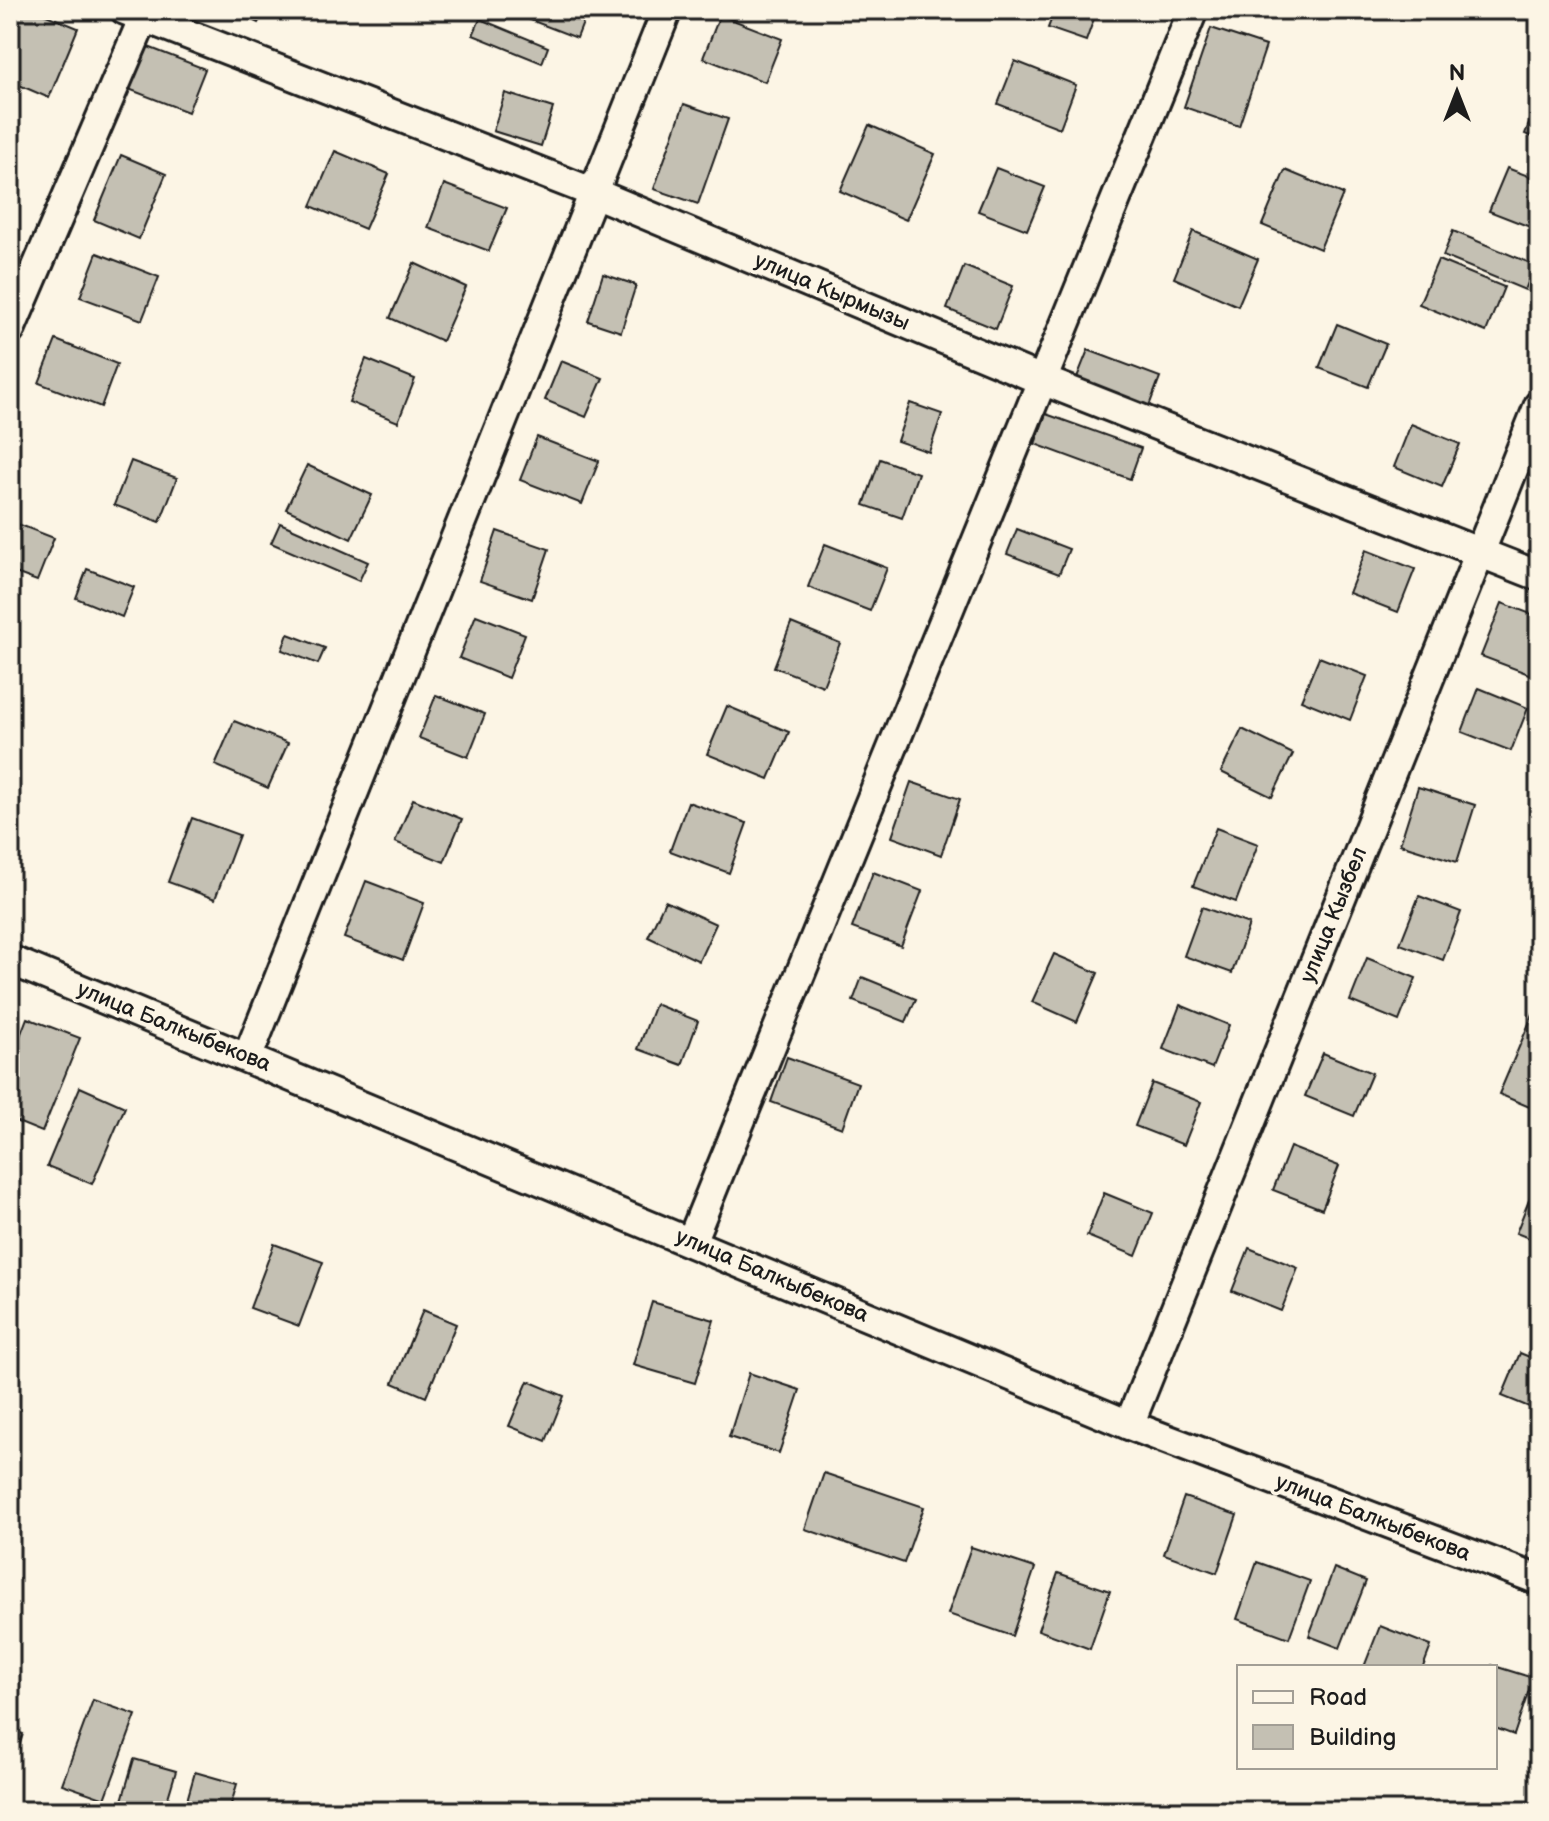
<svg xmlns="http://www.w3.org/2000/svg" width="1549" height="1821" font-family="'Balsamiq Sans',sans-serif">
<style>
.building{fill:#c4c0b3;stroke:#1c1c1c;stroke-width:2}
.lines{fill:none;stroke-linecap:round;stroke-linejoin:round}
.street-casing{stroke:#1c1c1c;stroke-width:34}
.street{stroke:#fcf5e5;stroke-width:28}
.labels{text-anchor:middle;dominant-baseline:central;stroke-width:7;stroke-linejoin:round;paint-order:stroke}
.street-label{font-size:22px;fill:#1c1c1c;stroke:#fcf5e5}
</style>
<rect width="100%" height="100%" fill="#fcf5e5"/>
<filter id="ink" filterUnits="userSpaceOnUse"><feTurbulence type="fractalNoise" baseFrequency=".0125" numOctaves="2"/><feDisplacementMap in="SourceGraphic" scale="16" xChannelSelector="R" yChannelSelector="G"/><feConvolveMatrix kernelMatrix="1 2 1 2 8 2 1 2 1" color-interpolation-filters="sRGB"/></filter>
<g filter="url(#ink)">
<!-- building -->
<g class="building">
<path d="M16,10H34L78,28L49,98L10,81V25Z"/>
<path d="M231,10H265L258,23Z"/>
<path d="M517,10H588L577,38L515,14Z"/>
<path d="M1055,10H1097L1086,41L1048,28Z"/>
<path d="M720,15L782,39L765,82L703,58Z"/>
<path d="M480,19L548,47L542,63L473,35Z"/>
<path d="M1211,28L1266,46L1239,126L1184,107Z"/>
<path d="M143,45L205,69L188,112L126,88Z"/>
<path d="M1015,61L1076,85L1060,128L998,104Z"/>
<path d="M505,93L553,108L541,146L493,131Z"/>
<path d="M684,104L728,119L698,204L654,189Z"/>
<path d="M1535,108L1539,110V140L1525,134Z"/>
<path d="M869,125L935,154L906,220L840,191Z"/>
<path d="M335,151L389,174L365,229L311,206Z"/>
<path d="M121,155L166,174L139,239L94,220Z"/>
<path d="M996,168L1045,187L1027,230L978,211Z"/>
<path d="M1507,168L1539,180L1538,230L1489,211Z"/>
<path d="M1285,170L1343,194L1320,249L1262,225Z"/>
<path d="M444,184L507,208L489,251L428,228Z"/>
<path d="M1193,231L1258,259L1238,306L1174,278Z"/>
<path d="M1453,231L1535,265L1525,290L1443,256Z"/>
<path d="M97,253L159,277L142,320L80,297Z"/>
<path d="M1438,260L1504,287L1486,332L1419,304Z"/>
<path d="M414,263L466,287L442,341L390,318Z"/>
<path d="M964,266L1013,286L996,329L947,309Z"/>
<path d="M603,274L636,285L621,332L588,321Z"/>
<path d="M1337,324L1386,344L1368,387L1319,368Z"/>
<path d="M56,340L117,364L101,407L39,383Z"/>
<path d="M1088,350L1160,377L1149,406L1076,380Z"/>
<path d="M366,359L415,379L398,422L349,402Z"/>
<path d="M561,361L603,378L586,417L545,400Z"/>
<path d="M910,403L942,414L929,452L897,441Z"/>
<path d="M1046,414L1141,448L1130,479L1035,444Z"/>
<path d="M1411,424L1460,444L1442,487L1394,467Z"/>
<path d="M537,437L599,461L582,504L520,480Z"/>
<path d="M880,459L918,473L902,518L864,505Z"/>
<path d="M131,461L177,478L160,522L114,505Z"/>
<path d="M307,465L372,495L351,539L286,509Z"/>
<path d="M10,521L54,538L37,581L10,571Z"/>
<path d="M280,523L368,562L359,581L271,543Z"/>
<path d="M1017,529L1069,549L1059,574L1007,554Z"/>
<path d="M497,531L549,549L532,599L480,581Z"/>
<path d="M825,544L887,568L870,611L808,587Z"/>
<path d="M1366,550L1415,569L1398,612L1349,593Z"/>
<path d="M87,569L134,587L122,617L76,598Z"/>
<path d="M1502,603L1539,617V664L1534,676L1481,656Z"/>
<path d="M476,615L525,634L508,678L459,658Z"/>
<path d="M791,623L840,643L823,686L774,667Z"/>
<path d="M288,634L325,648L318,664L282,650Z"/>
<path d="M1319,657L1367,676L1350,720L1301,700Z"/>
<path d="M1479,688L1528,708L1511,751L1462,732Z"/>
<path d="M436,695L485,714L468,757L419,738Z"/>
<path d="M727,706L789,732L769,779L707,754Z"/>
<path d="M234,721L288,743L268,788L215,765Z"/>
<path d="M1242,729L1293,754L1272,797L1221,772Z"/>
<path d="M911,782L960,799L941,855L892,837Z"/>
<path d="M1418,787L1475,805L1457,862L1400,844Z"/>
<path d="M413,799L462,819L444,862L395,842Z"/>
<path d="M688,802L747,823L729,873L670,851Z"/>
<path d="M192,818L239,835L215,899L168,882Z"/>
<path d="M1216,828L1258,844L1236,902L1193,886Z"/>
<path d="M873,872L922,891L901,946L852,928Z"/>
<path d="M366,881L424,903L403,960L344,938Z"/>
<path d="M1419,896L1461,912L1443,960L1400,944Z"/>
<path d="M665,901L716,924L699,961L648,937Z"/>
<path d="M1202,907L1249,924L1232,973L1184,956Z"/>
<path d="M1054,954L1098,973L1077,1022L1032,1002Z"/>
<path d="M1367,958L1416,978L1399,1021L1350,1001Z"/>
<path d="M862,977L916,999L906,1022L853,1001Z"/>
<path d="M1539,1000V1111L1499,1094Z"/>
<path d="M655,1004L698,1021L682,1065L638,1049Z"/>
<path d="M1180,1005L1229,1025L1212,1068L1163,1049Z"/>
<path d="M27,1018L80,1038L42,1132L10,1119V1062Z"/>
<path d="M1323,1053L1372,1073L1354,1116L1305,1096Z"/>
<path d="M787,1057L858,1083L842,1128L771,1102Z"/>
<path d="M1152,1083L1201,1102L1184,1145L1135,1126Z"/>
<path d="M80,1087L125,1107L92,1184L47,1166Z"/>
<path d="M1290,1147L1339,1166L1322,1209L1273,1190Z"/>
<path d="M1537,1180H1539V1242L1516,1233Z"/>
<path d="M1104,1193L1153,1213L1136,1256L1087,1236Z"/>
<path d="M274,1244L323,1262L299,1326L250,1308Z"/>
<path d="M1249,1248L1298,1268L1281,1311L1232,1291Z"/>
<path d="M652,1302L714,1320L695,1383L633,1365Z"/>
<path d="M423,1310L456,1324L426,1397L393,1383Z"/>
<path d="M1520,1353L1539,1361V1411L1502,1396Z"/>
<path d="M749,1373L800,1390L779,1453L729,1437Z"/>
<path d="M528,1381L564,1396L546,1441L509,1426Z"/>
<path d="M824,1473L924,1507L904,1563L805,1529Z"/>
<path d="M1184,1497L1237,1515L1217,1573L1164,1554Z"/>
<path d="M971,1547L1035,1568L1012,1636L948,1614Z"/>
<path d="M1257,1562L1310,1581L1289,1638L1237,1619Z"/>
<path d="M1334,1568L1366,1581L1340,1648L1309,1636Z"/>
<path d="M1058,1573L1110,1591L1090,1649L1038,1630Z"/>
<path d="M1380,1626L1431,1646L1423,1667H1364Z"/>
<path d="M1491,1665L1533,1678L1514,1735L1495,1728V1667Z"/>
<path d="M93,1700L136,1715L105,1799L62,1784Z"/>
<path d="M10,1730L23,1734L10,1776Z"/>
<path d="M134,1759L176,1771L164,1811H145L121,1804Z"/>
<path d="M195,1772L237,1784L229,1811H184Z"/>
</g>
<g class="lines">
<defs>
<g id="street">
<path d="M125,10L592,192L1032,376L1539,576"/>
<path d="M10,330L147,10"/>
<path d="M10,960L1129,1425L1539,1580"/>
<path d="M248,1056L667,10"/>
<path d="M691,1242L1193,10"/>
<path d="M1129,1425L1539,405"/>
</g>
</defs>
<!-- street casing -->
<use href="#street" class="street-casing"/>
<!-- street -->
<use href="#street" class="street"/>
</g>
</g>
<g class="labels">
<!-- street labels -->
<g class="street-label">
<text transform="translate(832 292) rotate(23)">улица Кырмызы</text>
<text transform="translate(1334 915) rotate(-68)">улица Кызбел</text>
<text transform="translate(174 1027) rotate(22)">улица Балкыбекова</text>
<text transform="translate(772 1276) rotate(23)">улица Балкыбекова</text>
<text transform="translate(1373 1518) rotate(21)">улица Балкыбекова</text>
</g>
</g>
<!-- margin -->
<rect width="1549" height="1821" fill="none" stroke="#fcf5e5" stroke-width="40"/>
<rect x="20" y="20" width="1509" height="1781" fill="none" stroke="#1c1c1c" stroke-width="3" filter="url(#ink)"/>
<!-- legend -->
<rect x="1237" y="1665" width="260" height="104" fill="#fcf5e5" stroke="#a29e95" stroke-width="2"/>
<rect x="1253" y="1691" width="40" height="12" fill="#fcf5e5" stroke="#a29e95" stroke-width="2"/>
<text x="1309" y="1705" font-size="24" fill="#1c1c1c">Road</text>
<rect x="1253" y="1725" width="40" height="24" fill="#c4c0b3" stroke="#a29e95" stroke-width="2"/>
<text x="1309" y="1745" font-size="24" fill="#1c1c1c">Building</text>
<!-- north arrow -->
<g transform="translate(1457 92)" stroke="#fcf5e5" stroke-width="6" paint-order="stroke">
<path d="M0-6L14 30L0 20L-14 30Z" fill="#1c1c1c"/>
<text y="-12" font-size="22" font-weight="bold" text-anchor="middle" fill="#1c1c1c">N</text>
</g>
</svg>
